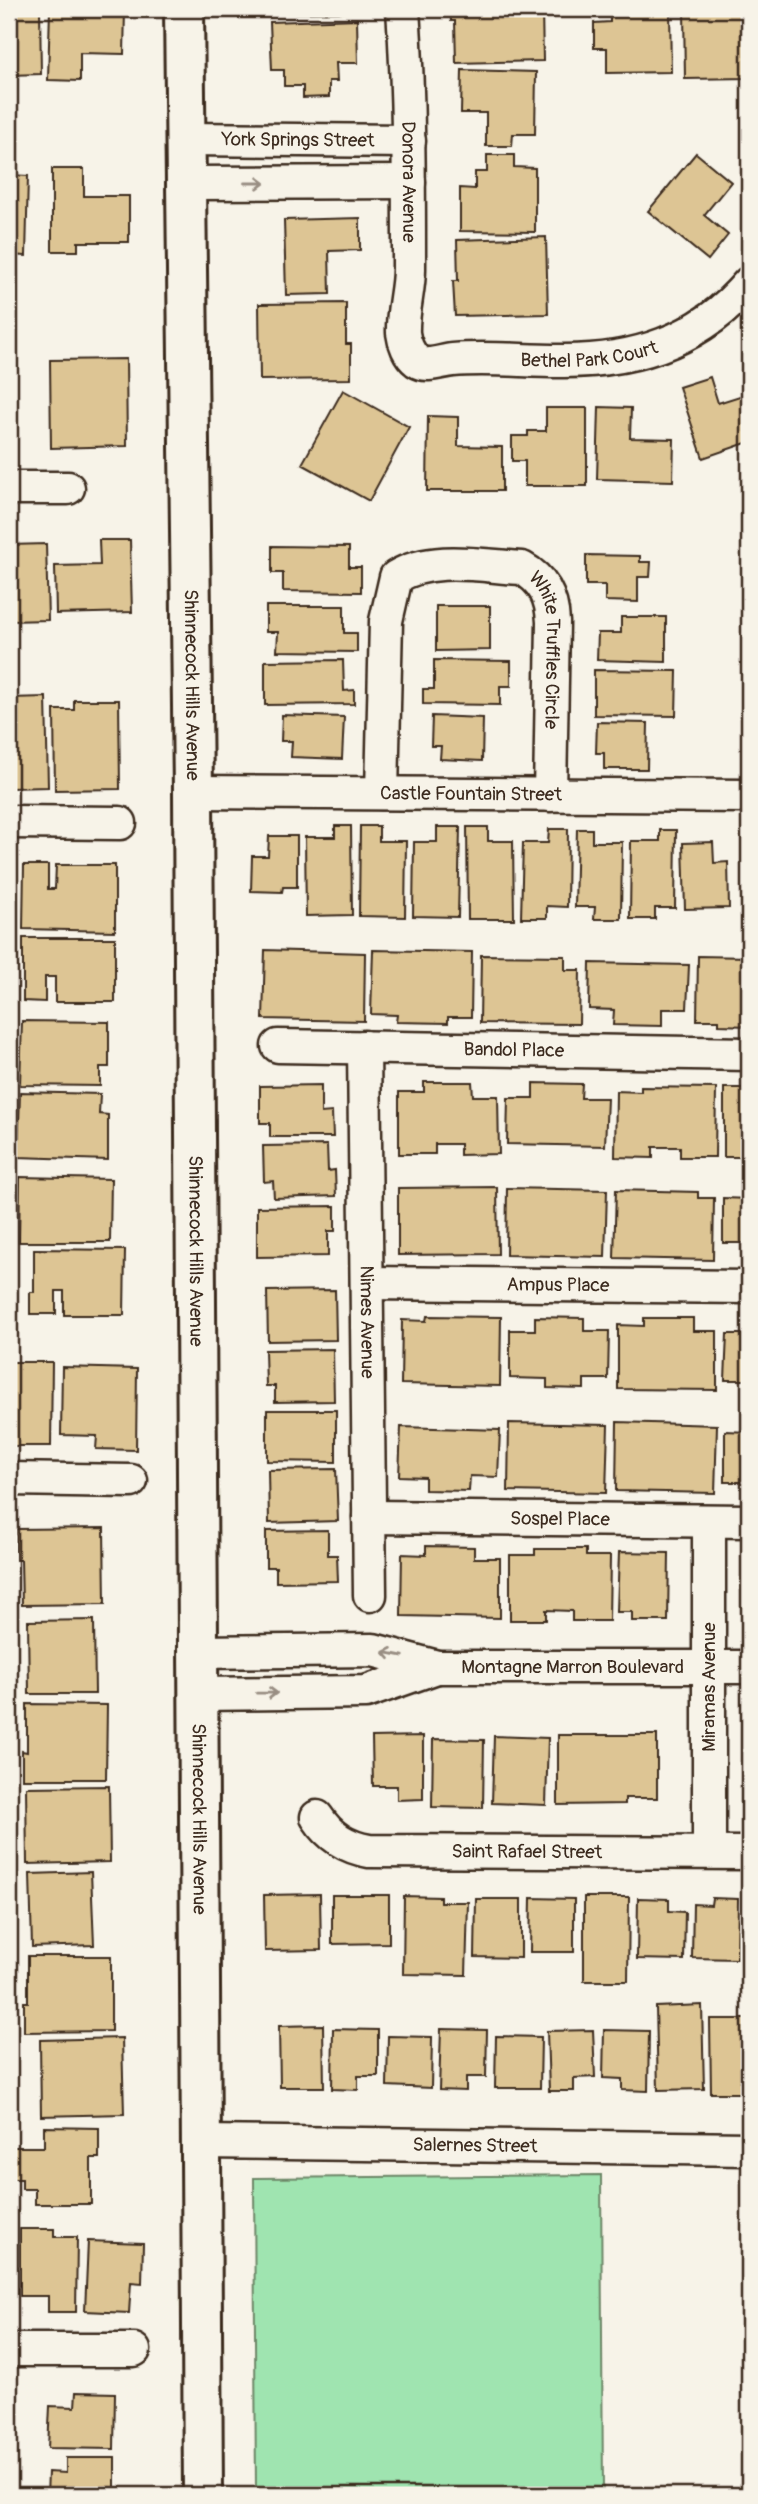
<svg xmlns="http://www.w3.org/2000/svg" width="758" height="2504" font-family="Pangolin,sans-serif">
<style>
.green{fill:#9fe4b0;stroke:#6d8767;stroke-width:2}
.building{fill:#ddc594;stroke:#3b2a1e;stroke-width:2}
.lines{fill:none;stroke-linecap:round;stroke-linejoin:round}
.minor-casing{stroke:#3b2a1e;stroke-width:37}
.tertiary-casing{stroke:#3b2a1e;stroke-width:44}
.minor{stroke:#f7f3e8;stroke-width:32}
.tertiary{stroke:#f7f3e8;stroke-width:38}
.oneway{stroke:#998e83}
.labels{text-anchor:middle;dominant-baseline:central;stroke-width:7;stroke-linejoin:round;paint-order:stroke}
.street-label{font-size:19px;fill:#3b2a1e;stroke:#f7f3e8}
</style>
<rect width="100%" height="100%" fill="#f7f3e8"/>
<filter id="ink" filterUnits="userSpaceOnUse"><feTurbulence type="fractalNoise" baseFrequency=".0143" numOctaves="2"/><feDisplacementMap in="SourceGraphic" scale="14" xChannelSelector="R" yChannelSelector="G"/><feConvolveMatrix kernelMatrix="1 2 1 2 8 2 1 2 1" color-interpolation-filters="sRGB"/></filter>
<g filter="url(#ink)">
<!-- green -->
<path class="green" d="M601,2175L603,2495H256L254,2178Z"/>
<!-- building -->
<g class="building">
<path d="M9,9H40L41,74L9,75Z"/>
<path d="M50,9H125L124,54L80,53V81L48,80Z"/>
<path d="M274,9H353V12L274,13Z"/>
<path d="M450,9H542L543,61L456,63L455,21H451Z"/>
<path d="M610,9H670L671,72L607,73V48H594V23L610,22Z"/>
<path d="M684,9H749V78L685,79Z"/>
<path d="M357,19L358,63H336L337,81H329V97L303,98V86H284V70H272L270,22Z"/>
<path d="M462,70L536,72L535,134H513L512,146H486V113H461Z"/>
<path d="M696,153L731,182L704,215L728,235L708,260L648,211Z"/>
<path d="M487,155H514V167L535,168V232L460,231V188L475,189V172H487Z"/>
<path d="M52,169H84V196H129V242H78V251H52Z"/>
<path d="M9,175L28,176L26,256L9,255Z"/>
<path d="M360,218V250L329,251L330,294L286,295L284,220Z"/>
<path d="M546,237L548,314L455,316L453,281H458L457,240Z"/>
<path d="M346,303V344H351V379L260,380L259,304Z"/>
<rect x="9" y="307" width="1" height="63"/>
<path d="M126,359L127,446L51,448L50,360Z"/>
<path d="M9,377H13L14,453H9Z"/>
<path d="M710,377L718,403L749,393V442L703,458L679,387Z"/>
<path d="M343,390L409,427L369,501L302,464Z"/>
<path d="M599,407L631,408L630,438L674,439L673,481L597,479Z"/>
<path d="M546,408H587V486H525V461H512V436H528V431H546Z"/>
<path d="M428,416L458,417V446L502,447V491H427Z"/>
<path d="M99,540H130L132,612L56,614L55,566L100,565Z"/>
<path d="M46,544L48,620L9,621V545Z"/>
<path d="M272,546L349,547V567H361V592L283,591V573H272Z"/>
<path d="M586,555L640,556V562H651L650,577H638V602L605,601V585H586Z"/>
<path d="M266,606H344V633H357V652L277,651L278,632H266Z"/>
<path d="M436,606H490V650L436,651Z"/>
<path d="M621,617H666V662L597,660L598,633H621Z"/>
<path d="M343,660L344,691L354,690V704L265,705V661Z"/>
<path d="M434,660L511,661V686H500V705L423,704V689H434Z"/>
<path d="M594,670L677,671L676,716L594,715Z"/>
<path d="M46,697L48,787L9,788V698Z"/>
<path d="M74,700H119L120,789L55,790L54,710H74Z"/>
<path d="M282,715L344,717L342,759L291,757L292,741H281Z"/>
<path d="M432,716L483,718L482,761L440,759L441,746H431Z"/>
<path d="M597,722L648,723L647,769H604V753H596Z"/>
<path d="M335,826H351L352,915L306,916L305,837H335Z"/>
<path d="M360,826H379V841H406L405,917L359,916Z"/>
<path d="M437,827H460L458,917L413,916L414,842H437Z"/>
<path d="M467,827H488V841H513L514,919H468Z"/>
<path d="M549,829H568L567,907L547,906V918H521L523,843H548Z"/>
<path d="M577,829H592V842H622L621,919H594L595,907H575Z"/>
<path d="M660,830H676L675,908H655V919H630L631,841H660Z"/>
<path d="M269,836H297V887H283L282,892L251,891L252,856H268Z"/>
<path d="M713,842L714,863L728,862L729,908L685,909L683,843Z"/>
<path d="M24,865H48V889H55L56,865H115V931L23,929Z"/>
<path d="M23,938H115V1002H55V977H45V1002L23,1001Z"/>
<path d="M265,950L365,953L364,1021L263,1019Z"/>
<path d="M373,950L472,952L471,1017H448V1023L396,1022L397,1015L371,1014Z"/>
<path d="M481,955L565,956V970H580L579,1024L480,1023Z"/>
<path d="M698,956L749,957V1026L719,1025V1020H697Z"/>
<path d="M590,963L689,965L687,1009H662V1026L613,1025L614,1010L589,1009Z"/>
<path d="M22,1021L109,1022V1067H100V1086L20,1085Z"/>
<path d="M424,1082H472L473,1096H498L499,1154L460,1155V1144H435V1154H399V1092H424Z"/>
<path d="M533,1083L582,1084L581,1098H607L605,1146L507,1144L508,1098H533Z"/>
<path d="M321,1085V1113L332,1112L333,1137H270V1123H260V1086Z"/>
<path d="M641,1087L716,1088L715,1157H680V1147H653V1158L615,1157L616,1091L641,1092Z"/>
<rect x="724" y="1088" width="25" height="69"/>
<path d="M20,1092L100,1094L99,1114L108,1115V1160L18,1157Z"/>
<path d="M327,1145L328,1171L335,1170L336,1196L274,1198L273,1181L264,1182L263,1146Z"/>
<path d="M20,1177L111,1179L110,1242H19Z"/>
<path d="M497,1187L498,1254L398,1255V1188Z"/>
<path d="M507,1188L607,1190L605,1257L506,1255Z"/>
<path d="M616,1190L698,1192V1198H714L713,1260L614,1258Z"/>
<path d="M723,1198L749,1199V1260L748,1243H723Z"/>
<path d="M335,1206V1231H328V1256L257,1257V1207Z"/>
<path d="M34,1249L125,1250L124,1315H64V1291H56V1314H30V1292H34Z"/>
<path d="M335,1290L336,1340L268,1341L267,1291Z"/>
<path d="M427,1316L501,1317L500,1386L401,1384L402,1320L426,1321Z"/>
<path d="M535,1317L584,1318V1331H609L608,1379H584V1389L547,1388V1379L510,1378V1330H535Z"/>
<path d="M644,1318H693V1331H717V1390L618,1389V1325L644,1326Z"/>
<path d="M727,1334H749V1380H725Z"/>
<path d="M333,1349L334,1401L275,1402V1386H266L265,1350Z"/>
<path d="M9,1362H52L51,1446H9Z"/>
<path d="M62,1367L137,1369L136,1450L96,1449L97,1436L61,1435Z"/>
<path d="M267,1410H336V1462L267,1461Z"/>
<path d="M617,1422L717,1425L715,1493L616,1491Z"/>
<path d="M509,1423L608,1425L606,1493L508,1491Z"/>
<path d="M401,1427L500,1430L498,1477L470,1476L469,1491L425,1490V1477L399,1476Z"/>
<path d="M725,1431L749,1432V1482H725Z"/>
<path d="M336,1469L338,1521L269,1523L268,1470Z"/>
<path d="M104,1528L105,1604L22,1605L21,1560H16V1529Z"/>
<path d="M328,1530V1555H337L338,1581L276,1582V1567H266V1531Z"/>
<path d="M426,1546L474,1547V1558H500V1618L401,1616L402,1554L426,1555Z"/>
<path d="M535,1549H586V1556H610L609,1621H572V1611L546,1610V1620H510V1555H535Z"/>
<path d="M619,1552L669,1553L668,1621H632V1612H617Z"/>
<path d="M94,1620L95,1694H29L28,1621Z"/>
<path d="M27,1704L107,1705L106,1779H22V1751L27,1752Z"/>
<path d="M558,1735H657V1798H625V1804L558,1805Z"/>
<path d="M423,1736V1799L397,1800V1786H373L372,1737Z"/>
<path d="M494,1736L548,1738L546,1805L492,1803Z"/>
<path d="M433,1739L484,1740L483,1808L432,1807Z"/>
<path d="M745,1748H749V1796H746Z"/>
<path d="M109,1786L110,1862L27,1864L26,1787Z"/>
<path d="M91,1872L94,1945L32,1947L30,1874Z"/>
<path d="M320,1894L321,1950L265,1951L264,1895Z"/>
<path d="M332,1895H389V1943L332,1944Z"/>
<path d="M404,1896L440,1897V1902H468L466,1975L403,1974Z"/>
<path d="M584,1897H629L628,1981H584Z"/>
<path d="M531,1898L574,1899V1952H530Z"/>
<path d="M638,1898L669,1899V1911L685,1912L684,1960L637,1959Z"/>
<path d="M712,1898L738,1899L737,1959L692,1958L693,1904L711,1905Z"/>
<path d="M476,1899H521V1958L475,1957Z"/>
<rect x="746" y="1899" width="3" height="50"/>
<path d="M28,1956H111V2031L24,2032V2002H28Z"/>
<path d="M702,2005L704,2089L658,2090L656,2007Z"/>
<path d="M710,2019H749V2093H711Z"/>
<path d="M323,2025L324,2087H280L279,2026Z"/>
<path d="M333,2029L378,2030V2076H358V2090L332,2089Z"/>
<path d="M441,2029L487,2030L486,2077H466V2091L439,2090Z"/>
<path d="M593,2030L595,2077L574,2078V2091H549L547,2031Z"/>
<path d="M604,2030L649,2031L648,2091L622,2090V2079L603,2078Z"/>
<path d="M388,2036L432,2037L431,2088L387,2086Z"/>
<path d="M496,2036L541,2037L540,2088H495Z"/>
<path d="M122,2038L124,2114L41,2116L40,2040Z"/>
<path d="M44,2127L99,2128V2158H91V2204H35V2189H22V2179H9V2147H44Z"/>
<path d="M20,2229H54V2237H77L76,2312H48V2296H20Z"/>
<path d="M88,2241L143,2243L142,2283L131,2282L129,2313L85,2311Z"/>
<path d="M9,2243H12L11,2283H9Z"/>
<path d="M76,2392L115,2393L114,2449L48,2448L50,2406L75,2407Z"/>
<path d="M66,2458H115V2495H47L48,2472L66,2473Z"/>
</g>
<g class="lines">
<defs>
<g id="minor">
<path id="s1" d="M403,9C409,96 409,182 409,269C409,290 402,311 403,333C404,342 409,355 417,361C427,368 441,361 453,360C488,357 524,361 559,361C633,362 699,342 749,283"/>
<path id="s2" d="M186,139L409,141"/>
<path d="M186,183L409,182"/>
<path d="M9,488H68"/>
<path id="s3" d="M193,792L749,796"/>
<path id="s4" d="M382,793L386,621L396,577C432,555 481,566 522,568C544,580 552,598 553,622L550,795"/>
<path d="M9,822L120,823"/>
<path id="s5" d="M278,1046L749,1054"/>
<path id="s6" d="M364,1047L370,1595"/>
<path id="s7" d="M367,1283L749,1287"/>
<path d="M9,1479L131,1481"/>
<path id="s8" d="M369,1517L749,1521"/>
<path id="s9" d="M199,1652L373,1650L437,1667H749"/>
<path d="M199,1694L366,1692L437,1667"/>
<path id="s10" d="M317,1817C330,1837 346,1847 369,1851L749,1853"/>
<path d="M709,1852V1522"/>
<path id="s11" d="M202,2142L749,2149"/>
<path d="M9,2350H134"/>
</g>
<g id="tertiary">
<path id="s12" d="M184,9L193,792L203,2495"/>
</g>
</defs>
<!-- minor casing -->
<use href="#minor" class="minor-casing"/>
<!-- tertiary casing -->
<use href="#tertiary" class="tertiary-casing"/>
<!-- minor -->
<use href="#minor" class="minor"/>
<!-- tertiary -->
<use href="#tertiary" class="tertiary"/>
</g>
<!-- one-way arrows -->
<defs><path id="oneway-shaft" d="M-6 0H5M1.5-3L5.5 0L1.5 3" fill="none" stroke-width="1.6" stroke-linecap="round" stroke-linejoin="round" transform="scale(1.75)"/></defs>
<g class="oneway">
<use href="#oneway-shaft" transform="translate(255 183)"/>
<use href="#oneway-shaft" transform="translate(393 1654) rotate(-169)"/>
<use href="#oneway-shaft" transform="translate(267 1693) rotate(-1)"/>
</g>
</g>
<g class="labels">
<!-- street labels -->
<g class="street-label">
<text stroke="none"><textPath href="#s2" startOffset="112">York Springs Street</textPath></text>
<text stroke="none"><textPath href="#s1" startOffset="173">Donora Avenue</textPath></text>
<text stroke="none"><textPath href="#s1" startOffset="530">Bethel Park Court</textPath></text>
<text stroke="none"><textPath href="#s4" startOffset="438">White Truffles Circle</textPath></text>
<text stroke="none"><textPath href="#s12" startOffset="676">Shinnecock Hills Avenue</textPath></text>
<text stroke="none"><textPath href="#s3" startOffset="278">Castle Fountain Street</textPath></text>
<text stroke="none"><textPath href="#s5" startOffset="236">Bandol Place</textPath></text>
<text stroke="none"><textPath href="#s12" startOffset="1242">Shinnecock Hills Avenue</textPath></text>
<text stroke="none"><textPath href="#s7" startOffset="191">Ampus Place</textPath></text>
<text stroke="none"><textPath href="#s6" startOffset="275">Nimes Avenue</textPath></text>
<text stroke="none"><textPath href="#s8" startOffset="191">Sospel Place</textPath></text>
<text stroke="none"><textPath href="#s9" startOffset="376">Montagne Marron Boulevard</textPath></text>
<text transform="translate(709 1687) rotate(-90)">Miramas Avenue</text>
<text stroke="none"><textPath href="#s12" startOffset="1810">Shinnecock Hills Avenue</textPath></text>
<text stroke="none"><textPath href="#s10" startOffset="222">Saint Rafael Street</textPath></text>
<text stroke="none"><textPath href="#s11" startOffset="273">Salernes Street</textPath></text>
</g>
</g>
<!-- margin -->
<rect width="758" height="2504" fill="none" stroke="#f7f3e8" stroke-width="35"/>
<rect x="18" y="18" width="723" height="2469" fill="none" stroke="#3b2a1e" stroke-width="2.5" filter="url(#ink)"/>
</svg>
